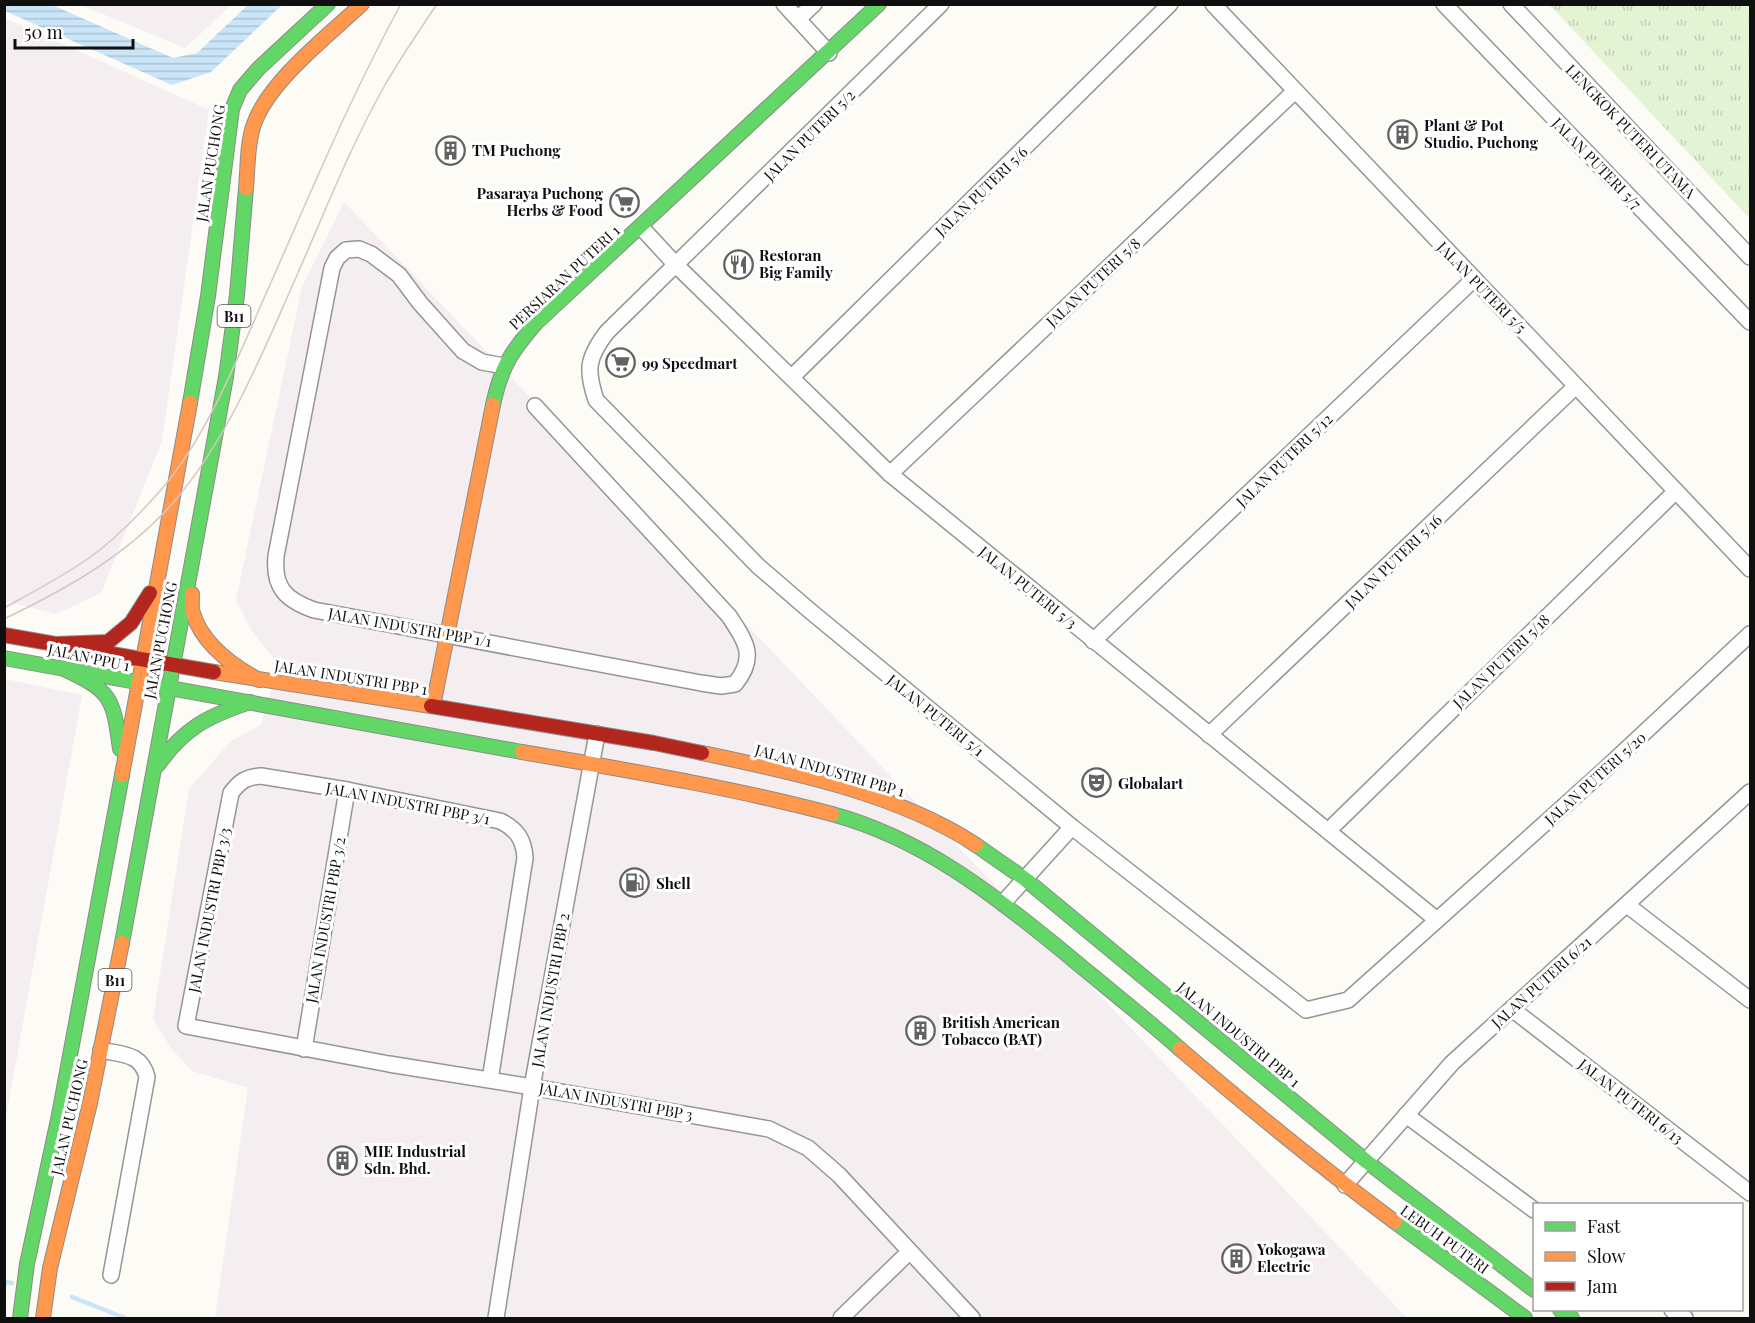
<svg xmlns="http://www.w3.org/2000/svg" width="1755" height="1323" font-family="'Playfair Display',serif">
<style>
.industrial{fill:#f4eef1}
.grass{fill:url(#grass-tufts)}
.water{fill:url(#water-rules)}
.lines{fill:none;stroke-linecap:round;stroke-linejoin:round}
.stream{stroke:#cae4f8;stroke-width:4.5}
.street-casing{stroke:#969593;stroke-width:18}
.fast-casing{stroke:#8c8c89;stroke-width:16}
.slow-casing{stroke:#8c8c89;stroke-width:16}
.jam-casing{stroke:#8c8c89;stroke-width:16}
.street{stroke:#fffefe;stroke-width:15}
.fast{stroke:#63d668;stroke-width:14}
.slow{stroke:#ff974d;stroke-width:14}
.jam{stroke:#b3261e;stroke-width:14}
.tram{stroke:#d9c5c4;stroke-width:1.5}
.labels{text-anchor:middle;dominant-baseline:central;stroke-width:6;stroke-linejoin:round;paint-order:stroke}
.shield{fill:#fff;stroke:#575757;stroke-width:1.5}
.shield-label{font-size:14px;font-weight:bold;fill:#0f0f0f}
.poi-label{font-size:15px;font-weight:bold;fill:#0f0f0f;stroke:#fff;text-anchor:start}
.street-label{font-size:15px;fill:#0f0f0f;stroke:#fff}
</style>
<defs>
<pattern id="grass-tufts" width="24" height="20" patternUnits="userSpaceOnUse" patternTransform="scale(1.5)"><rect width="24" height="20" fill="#e3f3d4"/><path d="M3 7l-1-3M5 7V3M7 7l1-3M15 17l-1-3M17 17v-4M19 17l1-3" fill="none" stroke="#c2cfb5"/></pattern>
<pattern id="water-rules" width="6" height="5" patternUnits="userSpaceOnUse" patternTransform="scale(1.5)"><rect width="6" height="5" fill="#cae4f8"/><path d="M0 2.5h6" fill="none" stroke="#acc2d3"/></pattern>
</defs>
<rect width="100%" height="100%" fill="#fcfbf5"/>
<!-- industrial -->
<g class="industrial">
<path d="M81,5L231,4V5L185,48Z"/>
<path d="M5,18L209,110L162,441L101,593L56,614L5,601Z"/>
<path d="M344,202L1407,1318H215L248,1088L192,1071L171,1048L153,1019L189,789L231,741L261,725L278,663L251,630L236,600L302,287Z"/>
<path d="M5,679L82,695L5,1123L4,679Z"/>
</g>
<!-- grass -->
<path class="grass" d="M1550,5H1750V219Z"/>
<!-- water -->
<path class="water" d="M5,4L52,5L173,58L197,53L248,5H282L211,72L172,85L5,11Z"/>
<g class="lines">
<!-- stream -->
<g class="stream">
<path d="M4,1282L12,1283"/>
<path d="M72,1297L125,1318"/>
</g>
<defs>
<g id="street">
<path d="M784,4L829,53"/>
<path d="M941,4L607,332C587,358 586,370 596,400L758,566L809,610L1072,827L1306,1010L1348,1000L1602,772L1750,634"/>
<path d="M1213,4L1750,569"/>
<path d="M1444,4L1750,322"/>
<path d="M1511,4L1750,257"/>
<path d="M798,19L814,4"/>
<path d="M641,227L676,265L890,474L1437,920"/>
<path d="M504,366L482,362L463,351L420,303L399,275L371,254L359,249L346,250L337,258L332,268L276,556C273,588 286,600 314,610L701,683L721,686L735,684C757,657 746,642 729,616L535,406"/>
<path d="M792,377L1170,4"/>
<path d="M890,474L1295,91"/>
<path d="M1093,641L1474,279"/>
<path d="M1209,735L1576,386"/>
<path d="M1328,831L1676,491"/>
<path d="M1003,903L1072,827"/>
<path d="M1627,905L1750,1000"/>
<path d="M1512,1009L1750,1193"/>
<path d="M304,1049L347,790"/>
<path d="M101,1050C123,1055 141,1053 147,1077L111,1275"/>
<path d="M490,1080L525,858C524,840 517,829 500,821L347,790L261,776C246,777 240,781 231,793L186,1026L389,1064L532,1087L769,1129L808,1148L839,1175L972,1318"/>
<path d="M1406,1115L1534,1210"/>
<path d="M1345,1185L1452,1063L1750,792"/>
<path d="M1672,1310L1685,1318"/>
<path d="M496,1318L532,1087L597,734"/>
<path d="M841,1318L909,1252"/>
</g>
<g id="fast">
<path d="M190,403L208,296L232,109L240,90L258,69L328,4"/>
<path d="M493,405C501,367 511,352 536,323L879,4"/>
<path d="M4,658L522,752"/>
<path d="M62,668C111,691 113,696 120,749"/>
<path d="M158,765C184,728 208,716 250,702"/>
<path d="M832,814C924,839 992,894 1065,953C1103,985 1143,1016 1180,1049"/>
<path d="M976,845L1025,879L1366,1161L1534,1290"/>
<path d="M122,943L226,377L237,295L246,188"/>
<path d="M1395,1222L1525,1318"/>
<path d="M1560,1310L1572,1318"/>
<path d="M20,1318L27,1264L59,1115L122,775"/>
</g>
<g id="slow">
<path d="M246,188C248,167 247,143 254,124C269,81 329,35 362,4"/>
<path d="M192,594C192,600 191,608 193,613C202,644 233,666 259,680"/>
<path d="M214,672L431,706"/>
<path d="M433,706L493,405"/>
<path d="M522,752C626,770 730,787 832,814"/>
<path d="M702,753C792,772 899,794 976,845"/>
<path d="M122,775L190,403"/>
<path d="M1180,1049C1250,1109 1321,1167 1395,1222"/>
<path d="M43,1318L50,1268L90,1103L122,943"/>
</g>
<g id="jam">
<path d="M4,635L214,672"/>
<path d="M56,644L108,642L131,623L150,593"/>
<path d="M431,706L654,743L702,753"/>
</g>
</defs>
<!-- street casing -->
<use href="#street" class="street-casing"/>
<!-- fast casing -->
<use href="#fast" class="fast-casing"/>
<!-- slow casing -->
<use href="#slow" class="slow-casing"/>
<!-- jam casing -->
<use href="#jam" class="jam-casing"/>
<!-- street -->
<use href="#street" class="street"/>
<!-- fast -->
<use href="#fast" class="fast"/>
<!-- slow -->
<use href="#slow" class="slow"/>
<!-- jam -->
<use href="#jam" class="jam"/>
<!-- tram -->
<g class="tram">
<path d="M4,608C31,593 58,579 83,562C112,543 137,517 160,491C203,442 235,365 261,305C306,204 348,101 401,4"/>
<path d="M4,619C66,589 126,556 172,504C225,443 258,364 290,291C321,222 348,150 385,85C401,57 419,31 437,4"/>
</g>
</g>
<!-- icons -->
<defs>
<symbol id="building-ring" viewBox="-11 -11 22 22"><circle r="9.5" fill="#fff" stroke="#626260" stroke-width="1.5"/><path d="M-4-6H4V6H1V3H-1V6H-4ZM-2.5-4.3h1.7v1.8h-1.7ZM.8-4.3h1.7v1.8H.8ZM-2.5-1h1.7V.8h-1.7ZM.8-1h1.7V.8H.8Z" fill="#626260"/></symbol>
<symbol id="supermarket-ring" viewBox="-11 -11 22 22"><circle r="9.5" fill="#fff" stroke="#626260" stroke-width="1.5"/><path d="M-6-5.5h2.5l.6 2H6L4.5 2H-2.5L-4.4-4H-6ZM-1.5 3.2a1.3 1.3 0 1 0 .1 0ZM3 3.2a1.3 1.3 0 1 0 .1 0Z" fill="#626260"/></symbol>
<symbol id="restaurant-ring" viewBox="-11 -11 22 22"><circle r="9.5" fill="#fff" stroke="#626260" stroke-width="1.5"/><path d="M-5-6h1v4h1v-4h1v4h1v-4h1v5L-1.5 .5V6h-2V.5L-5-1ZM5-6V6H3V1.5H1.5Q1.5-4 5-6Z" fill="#626260"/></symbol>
<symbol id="theatre-ring" viewBox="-11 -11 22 22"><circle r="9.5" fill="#fff" stroke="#626260" stroke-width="1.5"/><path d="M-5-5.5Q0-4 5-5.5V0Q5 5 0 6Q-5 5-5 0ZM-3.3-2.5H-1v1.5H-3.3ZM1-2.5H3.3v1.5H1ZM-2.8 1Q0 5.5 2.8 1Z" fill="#626260"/></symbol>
<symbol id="fuel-ring" viewBox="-11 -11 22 22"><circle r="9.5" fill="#fff" stroke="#626260" stroke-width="1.5"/><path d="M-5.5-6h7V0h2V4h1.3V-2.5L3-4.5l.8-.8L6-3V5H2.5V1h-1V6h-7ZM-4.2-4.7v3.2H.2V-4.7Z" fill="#626260"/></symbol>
</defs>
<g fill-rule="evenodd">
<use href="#building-ring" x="1386" y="118" width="33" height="33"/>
<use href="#building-ring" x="434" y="134" width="33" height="33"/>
<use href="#supermarket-ring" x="608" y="186" width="33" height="33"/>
<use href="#restaurant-ring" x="722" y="248" width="33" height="33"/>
<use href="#supermarket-ring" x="604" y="346" width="33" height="33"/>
<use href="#theatre-ring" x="1080" y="766" width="33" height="33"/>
<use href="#fuel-ring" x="618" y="866" width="33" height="33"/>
<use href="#building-ring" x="904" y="1014" width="33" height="33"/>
<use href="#building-ring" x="326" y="1144" width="33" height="33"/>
<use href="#building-ring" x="1220" y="1242" width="33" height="33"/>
</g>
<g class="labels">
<!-- shield labels -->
<g class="shield">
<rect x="217.5" y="305" width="33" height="22" rx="4.5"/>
<rect x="98.5" y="969" width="33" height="22" rx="4.5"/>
</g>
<g class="shield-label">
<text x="234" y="316">B11</text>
<text x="115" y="980">B11</text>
</g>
<!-- poi labels -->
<g class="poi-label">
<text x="1424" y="125">Plant &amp; Pot<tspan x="1424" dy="17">Studio, Puchong</tspan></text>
<text x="472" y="150">TM Puchong</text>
<text x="603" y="193" text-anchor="end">Pasaraya Puchong<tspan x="603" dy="17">Herbs &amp; Food</tspan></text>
<text x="759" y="255">Restoran<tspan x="759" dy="17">Big Family</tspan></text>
<text x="642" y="363">99 Speedmart</text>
<text x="1118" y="783">Globalart</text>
<text x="656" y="883">Shell</text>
<text x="942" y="1022">British American<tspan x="942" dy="17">Tobacco (BAT)</tspan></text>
<text x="364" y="1151">MIE Industrial<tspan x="364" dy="17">Sdn. Bhd.</tspan></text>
<text x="1257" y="1249">Yokogawa<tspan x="1257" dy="17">Electric</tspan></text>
</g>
<!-- street labels -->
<g class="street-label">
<text transform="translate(1631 131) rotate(46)">LENGKOK PUTERI UTAMA</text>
<text transform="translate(809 135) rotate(-45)">JALAN PUTERI 5/2</text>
<text transform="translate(210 163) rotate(-81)">JALAN PUCHONG</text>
<text transform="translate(1597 163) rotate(46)">JALAN PUTERI 5/7</text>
<text transform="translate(981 191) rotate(-44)">JALAN PUTERI 5/6</text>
<text transform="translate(564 277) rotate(-43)">PERSIARAN PUTERI 1</text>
<text transform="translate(1093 282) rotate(-43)">JALAN PUTERI 5/8</text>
<text transform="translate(1482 287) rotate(46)">JALAN PUTERI 5/5</text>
<text transform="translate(1284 460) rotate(-44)">JALAN PUTERI 5/12</text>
<text transform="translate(1393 561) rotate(-44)">JALAN PUTERI 5/16</text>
<text transform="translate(1028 587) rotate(39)">JALAN PUTERI 5/3</text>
<text transform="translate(410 627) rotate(10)">JALAN INDUSTRI PBP 1/1</text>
<text transform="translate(160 640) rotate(-79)">JALAN PUCHONG</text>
<text transform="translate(89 657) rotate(12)">JALAN PPU 1</text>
<text transform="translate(1501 661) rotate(-44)">JALAN PUTERI 5/18</text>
<text transform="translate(351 677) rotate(9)">JALAN INDUSTRI PBP 1</text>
<text transform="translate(936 715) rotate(39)">JALAN PUTERI 5/1</text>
<text transform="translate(830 770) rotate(16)">JALAN INDUSTRI PBP 1</text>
<text transform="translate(1595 778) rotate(-42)">JALAN PUTERI 5/20</text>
<text transform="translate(408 803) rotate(11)">JALAN INDUSTRI PBP 3/1</text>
<text transform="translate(209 910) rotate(-79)">JALAN INDUSTRI PBP 3/3</text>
<text transform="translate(325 920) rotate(-80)">JALAN INDUSTRI PBP 3/2</text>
<text transform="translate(1541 982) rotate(-42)">JALAN PUTERI 6/21</text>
<text transform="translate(550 990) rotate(-80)">JALAN INDUSTRI PBP 2</text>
<text transform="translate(1239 1034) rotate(40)">JALAN INDUSTRI PBP 1</text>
<text transform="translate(616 1101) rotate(10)">JALAN INDUSTRI PBP 3</text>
<text transform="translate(1631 1101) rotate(38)">JALAN PUTERI 6/13</text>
<text transform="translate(69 1117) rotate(-77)">JALAN PUCHONG</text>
<text transform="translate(1445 1239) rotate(36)">LEBUH PUTERI</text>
</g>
</g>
<!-- border -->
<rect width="1755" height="1323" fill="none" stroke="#0f0f0f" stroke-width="12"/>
<!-- legend -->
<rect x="1533" y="1203" width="210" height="108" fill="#ffffff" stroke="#9f9f9f" stroke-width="1.5"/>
<rect x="1545" y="1222" width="30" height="9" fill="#63d668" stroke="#9f9f9f" stroke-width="1.5"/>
<text x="1587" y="1233" font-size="18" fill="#0f0f0f">Fast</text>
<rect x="1545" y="1252" width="30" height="9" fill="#ff974d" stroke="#9f9f9f" stroke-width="1.5"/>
<text x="1587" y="1263" font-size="18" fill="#0f0f0f">Slow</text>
<rect x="1545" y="1282" width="30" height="9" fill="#b3261e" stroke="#9f9f9f" stroke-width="1.5"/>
<text x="1587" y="1293" font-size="18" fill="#0f0f0f">Jam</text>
<!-- scale -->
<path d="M15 39v9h118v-9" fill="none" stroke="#0f0f0f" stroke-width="3"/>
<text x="24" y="39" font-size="18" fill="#0f0f0f" stroke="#ffffff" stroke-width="4.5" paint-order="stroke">50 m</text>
</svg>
